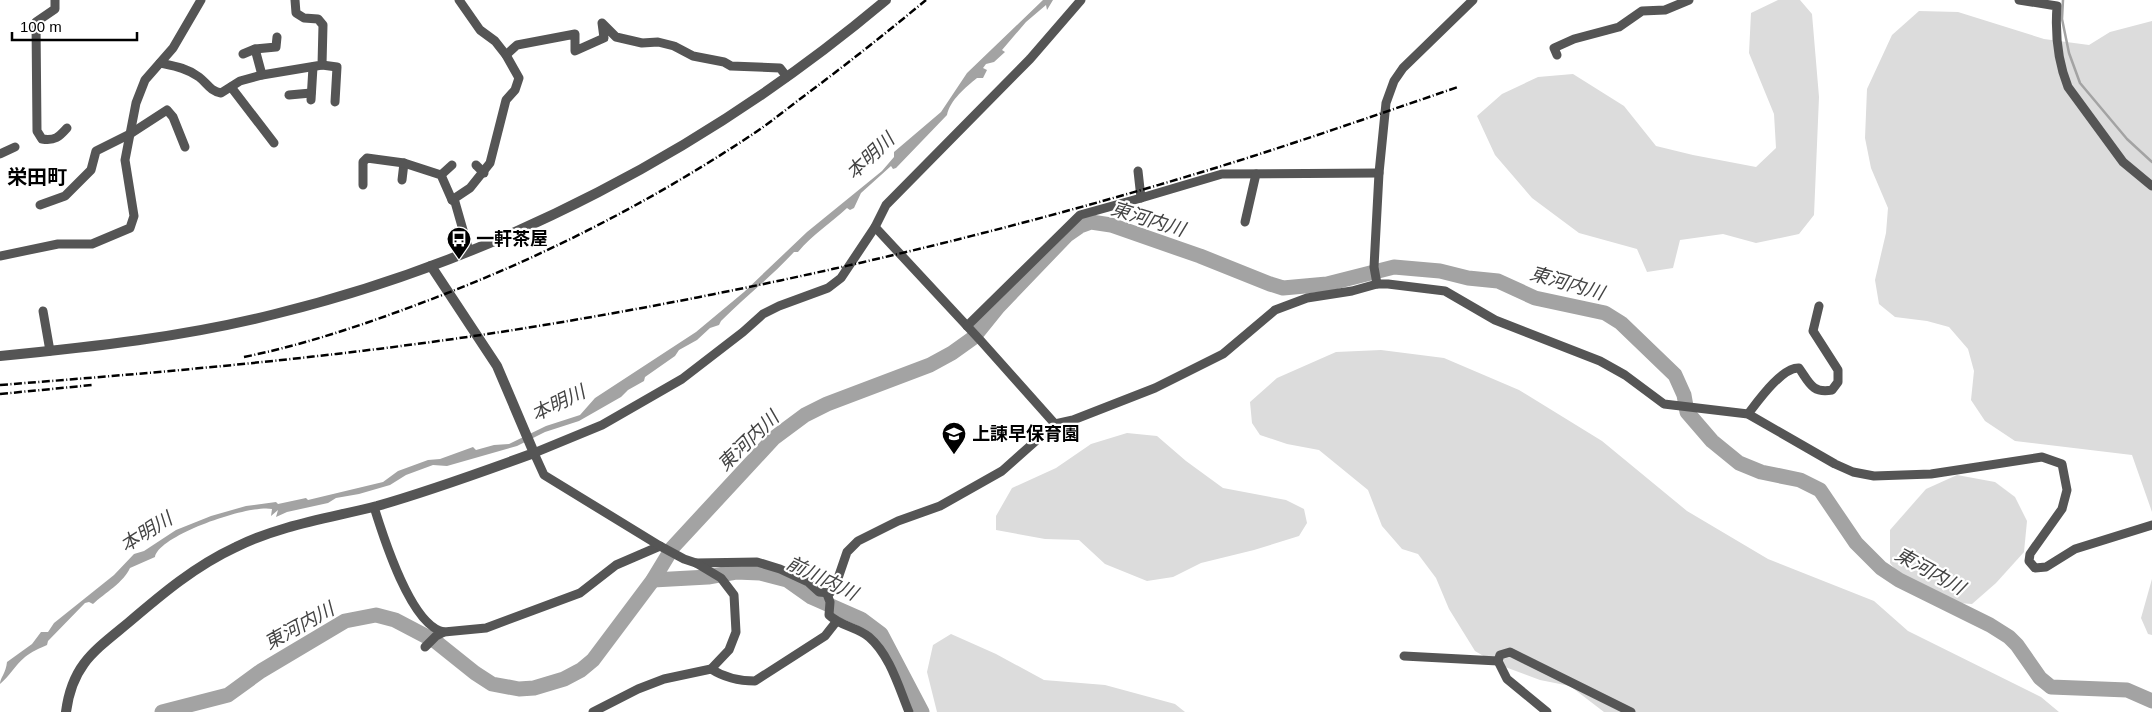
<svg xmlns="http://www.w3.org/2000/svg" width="2152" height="712" font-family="Arial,'Noto Sans JP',sans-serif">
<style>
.green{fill:#dcdcdc}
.water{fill:#a3a3a3}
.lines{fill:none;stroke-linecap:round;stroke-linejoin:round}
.stream{stroke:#a3a3a3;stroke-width:2.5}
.river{stroke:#a3a3a3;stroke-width:15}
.minor{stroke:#555;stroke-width:9}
.tertiary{stroke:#555;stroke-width:10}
.rail{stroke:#000;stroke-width:2.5;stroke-dasharray:8 2.5 1 2.5;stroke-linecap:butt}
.labels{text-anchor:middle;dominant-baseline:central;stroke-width:4.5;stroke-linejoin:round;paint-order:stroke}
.poi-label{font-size:18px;font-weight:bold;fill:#000;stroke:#fff;text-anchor:start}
.water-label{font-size:19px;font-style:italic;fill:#444;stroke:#fff}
.quarter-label{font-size:20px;font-weight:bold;fill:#000;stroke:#fff}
</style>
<rect width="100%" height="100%" fill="#fff"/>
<!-- green -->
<g class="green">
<path d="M1778,0H1800L1812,14L1819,97L1814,215L1799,234L1756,243L1723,234L1680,240L1673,268L1647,272L1637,249L1579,233L1532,198L1495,155L1477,116L1502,94L1538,77L1573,74L1624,106L1656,146L1693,155L1756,167L1776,148L1774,114L1749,53L1751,13Z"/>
<path d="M1919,11L1958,12L2044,39L2089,45L2110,32L2152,21V512L2132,455L2015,441L1985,421L1971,400L1974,371L1968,349L1949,327L1927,321L1895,317L1879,304L1875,280L1886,233L1888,208L1871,168L1865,138L1867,89L1892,35Z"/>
<path d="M1381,350L1444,358L1519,390L1602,441L1687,511L1768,559L1874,601L1908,631L2041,697L2059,712H1604L1570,686L1540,680L1497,664L1475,651L1449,609L1436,578L1418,554L1402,549L1382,526L1368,490L1319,450L1287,444L1260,435L1252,423L1250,402L1277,378L1336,352Z"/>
<path d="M1127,433L1157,436L1186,461L1223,488L1286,500L1304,509L1307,523L1299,536L1254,550L1201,563L1173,577L1147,581L1105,564L1079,540L1045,539L996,530V516L1012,488L1056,468L1091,444Z"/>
<path d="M1957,475L1995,482L2015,497L2027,521L2024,552L1996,583L1972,604L1944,602L1908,584L1890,563V530L1926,489Z"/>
<path d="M2152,579V635L2148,634L2141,618Z"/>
<path d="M951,634L996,654L1044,680L1105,685L1175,704L1185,712H937L927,672L933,645Z"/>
</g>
<!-- water -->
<path class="water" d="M1043,0H1053L1047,10L1046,5L1026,22L1002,50L1005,52L994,62L986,64L983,68L987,70L983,78H977C966,87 950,100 947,115L896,168L893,169L891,166L861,193L854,208L850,210L847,208C831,223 812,235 798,252H794C771,277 745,297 721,321L719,325L710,328L697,340L679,350L675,356L645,377L644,381L628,390L621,397L579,421L545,432L517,446L447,466L433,465L406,475L390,485L359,494L336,498L328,503L287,512L276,517L278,510L271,516L272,509C250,504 159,535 155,557L130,568C124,582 105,593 93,604L89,602L85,603L48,641L47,645C40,648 31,652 25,657C15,665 10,676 0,684C0,678 6,673 7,662L32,644L41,632H48L54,623L114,575L134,554L144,551L176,530L211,516L246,506L276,502L278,504L306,498L308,500L383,482L398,471L428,460L440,459L473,447L476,450L494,445L509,444L546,426L580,415L595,398L696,332L744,292L807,232L882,171L894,157V152L941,112L967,73Z"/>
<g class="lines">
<!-- stream -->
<path class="stream" d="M2063,0L2062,19L2069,53L2080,83L2127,139L2152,162"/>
<!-- river -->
<g class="river">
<path d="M653,580L708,577L736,572L760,573L787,580L811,597L861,619L881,634L922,712"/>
<path d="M162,712L228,695L261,671L345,621L376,615L395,620L435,641L475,673L492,684L519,689L534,688L564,679L581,670L593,660L653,580L673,547L774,438L805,415L827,404L930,365L952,353L973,338L998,307L1067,235L1080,226L1091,222L1111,225L1200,256L1270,284L1283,288L1327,284L1394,267L1440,271L1468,278L1498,281L1535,298L1605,313L1621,323L1675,375L1684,395L1687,412L1712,441L1739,463L1761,472L1800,480L1820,490L1856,543L1881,568L1899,580L1990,625L2009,637L2017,645L2040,678L2051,687L2127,690L2152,701"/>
</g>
<!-- minor -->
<g class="minor">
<path d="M55,0V9L36,22L37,131L42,139C55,141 59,137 67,128"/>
<path d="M459,0L480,30L495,41L506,55L519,78L515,90L506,100L490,163L470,188L452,200L455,202L469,251"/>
<path d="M2019,0L2057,6C2055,33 2058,62 2068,87L2123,162L2152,186"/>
<path d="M255,49L262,75"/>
<path d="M243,54L255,49L276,47L277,37"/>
<path d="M506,55L517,45L575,34V51L604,38L602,23L616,37L642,43L658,42L674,46L693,56L724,62L731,66L780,68L787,77"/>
<path d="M1557,55L1554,48L1574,39L1619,27L1642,11L1665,10L1689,0"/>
<path d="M160,63C174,66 187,68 199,77C207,83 210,91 221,93L240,81L262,75L322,65L323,25L318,19L304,18L296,13L295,0"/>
<path d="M322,65L337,67L335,102"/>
<path d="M231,87L274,143"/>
<path d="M289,95L311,93"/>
<path d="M311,100L313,67"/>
<path d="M0,154L15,147"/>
<path d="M476,165L484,173"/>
<path d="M1138,171L1141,198L1222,174L1379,173"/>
<path d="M441,175L452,165"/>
<path d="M402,180L404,163"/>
<path d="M363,185V162L367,158L404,163L441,175L452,200"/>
<path d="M40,205L65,196L91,170L96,151L130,134L167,110L173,117L185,147"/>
<path d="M1245,222L1256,174"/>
<path d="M875,227L981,341L1055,424"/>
<path d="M0,256L58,244H92L130,228L134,216L125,160L136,103L145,80L173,48L201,0"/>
<path d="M1377,284L1374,267L1379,173L1386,103L1394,81L1403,68L1473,0"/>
<path d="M43,311L50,351"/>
<path d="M967,326L1080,215L1141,198"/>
<path d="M1748,414C1758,401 1782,367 1799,368C1809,382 1812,394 1832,390L1838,382V370L1813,331L1819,306"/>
<path d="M374,507C383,536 411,626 444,632"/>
<path d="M696,563L757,562L780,569L808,582L819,592L830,593L836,584L847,552L858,541L898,521L940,506L1002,471L1055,424L1073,420L1155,388L1223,354L1275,310L1307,298L1352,291L1377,284H1388L1445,291L1495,320L1600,361L1625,375L1664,404L1748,414L1835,464L1853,472L1874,476L1931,474L2042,457L2062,464L2067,490L2062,509L2030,554L2029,561L2035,568L2046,567L2075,549L2152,525"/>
<path d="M827,594L830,602L829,615C840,626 857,627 869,637C890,655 899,688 909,712"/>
<path d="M425,647L436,636L444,632L486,628L580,593L616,565L660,546"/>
<path d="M1404,656L1498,661"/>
<path d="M1498,661L1500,655L1510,652L1631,712"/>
<path d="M1498,661L1507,679L1547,712"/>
<path d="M711,669C725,678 738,681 755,681L825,636L836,622"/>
<path d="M593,712L638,689L664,679L711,669L729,650L736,632L734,595L721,578L696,563L684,559L660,546L544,475L534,453L602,425L682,379L743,332L763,314L779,306L828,288L841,278L875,227L886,205L1030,59L1081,0"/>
</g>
<!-- tertiary -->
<g class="tertiary">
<path d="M0,356C92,347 184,337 275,314C499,259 709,149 886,0"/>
<path d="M66,712C72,665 94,651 128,623C162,594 195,566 236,547C280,525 330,518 377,506C430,491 482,472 534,453L497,366L431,266"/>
</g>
<!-- rail -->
<g class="rail">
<path d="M244,357C303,345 360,326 416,305C535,261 644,206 750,136C767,125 783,112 800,99C843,67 885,34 926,0"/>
<path d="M0,385C169,372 339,357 507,331C742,294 974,241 1202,172C1288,146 1373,116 1458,87"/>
<path d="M0,394L92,385"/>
</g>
</g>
<!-- icons -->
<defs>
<symbol id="bus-pin" viewBox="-11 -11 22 30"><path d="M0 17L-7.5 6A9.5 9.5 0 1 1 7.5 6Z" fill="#000" stroke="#fff"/><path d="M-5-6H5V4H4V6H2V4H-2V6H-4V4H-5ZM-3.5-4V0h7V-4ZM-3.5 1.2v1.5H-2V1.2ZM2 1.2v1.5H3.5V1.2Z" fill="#fff"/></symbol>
<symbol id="school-pin" viewBox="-11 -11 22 30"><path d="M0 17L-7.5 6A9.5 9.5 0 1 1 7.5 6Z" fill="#000" stroke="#fff"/><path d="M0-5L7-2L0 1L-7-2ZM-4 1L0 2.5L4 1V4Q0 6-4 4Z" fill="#fff"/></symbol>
</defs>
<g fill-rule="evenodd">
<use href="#bus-pin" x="445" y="225" width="28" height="38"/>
<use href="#school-pin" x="940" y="420" width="28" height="38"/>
</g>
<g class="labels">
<!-- poi labels -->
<g class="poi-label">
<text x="476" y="239">一軒茶屋</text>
<text x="972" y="434">上諫早保育園</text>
</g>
<!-- water labels -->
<g class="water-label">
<text transform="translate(870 156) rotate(-43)">本明川</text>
<text transform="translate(1148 219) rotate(17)">東河内川</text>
<text transform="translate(1567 283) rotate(16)">東河内川</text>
<text transform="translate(558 403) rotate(-26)">本明川</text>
<text transform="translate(748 441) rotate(-44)">東河内川</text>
<text transform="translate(146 532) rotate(-32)">本明川</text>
<text transform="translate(1930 571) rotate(29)">東河内川</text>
<text transform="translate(822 578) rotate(26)">前川内川</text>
<text transform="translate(299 626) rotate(-29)">東河内川</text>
</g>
<!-- quarter labels -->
<g class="quarter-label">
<text x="37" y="177">栄田町</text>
</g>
</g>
<!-- scale -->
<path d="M12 32v8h125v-8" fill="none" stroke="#000000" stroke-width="2.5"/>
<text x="20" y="32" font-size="15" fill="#000000" stroke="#ffffff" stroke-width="4" paint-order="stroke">100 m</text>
</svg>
